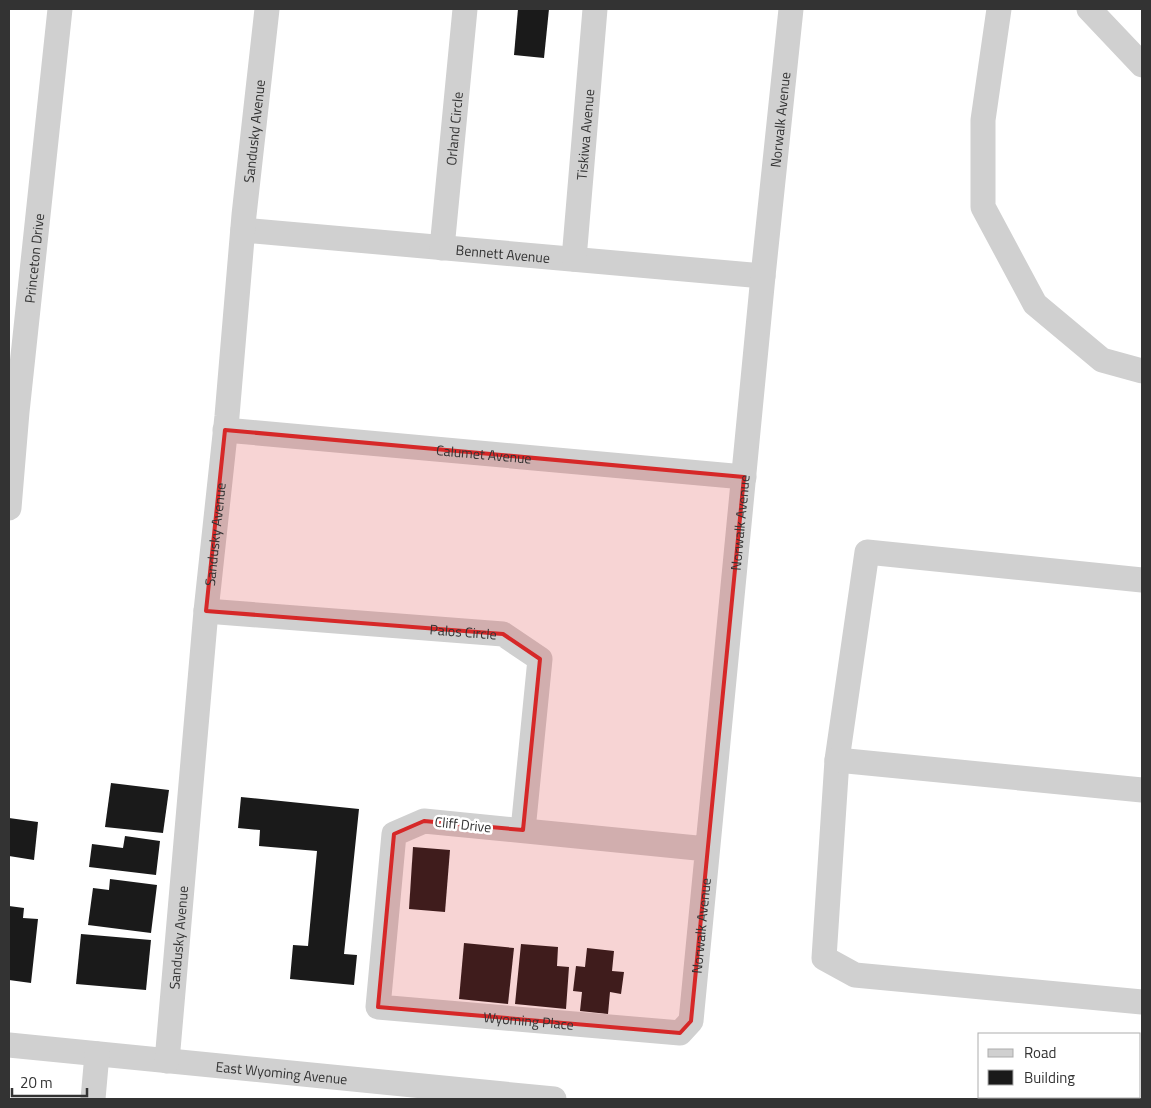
<svg xmlns="http://www.w3.org/2000/svg" width="1151" height="1108" font-family="'Titillium Web',sans-serif">
<style>
.building{fill:#1a1a1a}
.lines{fill:none;stroke-linecap:round;stroke-linejoin:round}
.minor{stroke:#d0d0d0;stroke-width:25}
.marked{fill:#d62828;fill-opacity:0.2;stroke:#d62828;stroke-width:4;stroke-linejoin:round}
.labels{text-anchor:middle;dominant-baseline:central;stroke-width:5;stroke-linejoin:round;paint-order:stroke}
.street-label{font-size:14px;fill:#333;stroke:#fff}
</style>
<rect width="100%" height="100%" fill="#fff"/>
<!-- building -->
<g class="building">
<path d="M518,9H549L544,58L514,55Z"/>
<path d="M111,783L169,790L163,833L105,827Z"/>
<path d="M241,797L359,809L344,954L357,955L354,985L290,979L293,945L308,946L317,851L259,846L260,830L238,828Z"/>
<path d="M9,818L38,822L34,860L9,856Z"/>
<path d="M125,836L160,841L156,875L89,867L92,844L123,848Z"/>
<path d="M413,847L450,850L445,912L409,909Z"/>
<path d="M110,879L157,885L151,933L88,925L93,888L109,890Z"/>
<path d="M9,906L24,908L23,918L38,919L31,983L9,980Z"/>
<path d="M81,934L151,940L146,990L76,984Z"/>
<path d="M464,943L514,948L508,1004L459,999Z"/>
<path d="M521,944L558,947L557,966L569,967L566,1009L515,1004Z"/>
<path d="M587,948L614,951L612,971L624,972L621,994L610,992L608,1014L580,1011L582,992L573,991L576,966L585,967Z"/>
</g>
<g class="lines">
<!-- minor -->
<g class="minor">
<path d="M999,9L983,120V207L1035,304L1102,360L1142,371"/>
<path d="M1089,9L1142,65"/>
<path id="s1" d="M243,230L763,276"/>
<path id="s2" d="M442,248L465,9"/>
<path id="s3" d="M574,259L595,9"/>
<path id="s4" d="M225,430L744,477"/>
<path id="s5" d="M9,508L17,412L60,9"/>
<path d="M1142,580L867,552L837,760L824,958L855,975L1142,1002"/>
<path id="s6" d="M206,611L503,634L540,659L523,830"/>
<path d="M837,760L1142,790"/>
<path id="s7" d="M707,849L424,821L394,834L378,1007L680,1033L691,1021L763,276L791,9"/>
<path id="s8" d="M9,1045L554,1099"/>
<path id="s9" d="M167,1061L206,611L227,416L244,215L267,9"/>
<path d="M93,1099L97,1054"/>
</g>
</g>
<!-- marked area -->
<path class="marked" d="M225,430L744,477L691,1021L680,1033L378,1007L394,834L424,821L523,830L540,659L503,634L206,611Z"/>
<g class="labels">
<!-- street labels -->
<g class="street-label">
<text stroke="none"><textPath href="#s7" startOffset="1716">Norwalk Avenue</textPath></text>
<text stroke="none"><textPath href="#s2" startOffset="120">Orland Circle</textPath></text>
<text stroke="none"><textPath href="#s9" startOffset="934">Sandusky Avenue</textPath></text>
<text stroke="none"><textPath href="#s3" startOffset="125">Tiskiwa Avenue</textPath></text>
<text stroke="none"><textPath href="#s1" startOffset="261">Bennett Avenue</textPath></text>
<text stroke="none"><textPath href="#s5" startOffset="251">Princeton Drive</textPath></text>
<text stroke="none"><textPath href="#s4" startOffset="260">Calumet Avenue</textPath></text>
<text stroke="none"><textPath href="#s7" startOffset="1311">Norwalk Avenue</textPath></text>
<text stroke="none"><textPath href="#s9" startOffset="529">Sandusky Avenue</textPath></text>
<text stroke="none"><textPath href="#s6" startOffset="258">Palos Circle</textPath></text>
<text transform="translate(463 824) rotate(6)">Cliff Drive</text>
<text stroke="none"><textPath href="#s7" startOffset="906">Norwalk Avenue</textPath></text>
<text stroke="none"><textPath href="#s9" startOffset="124">Sandusky Avenue</textPath></text>
<text stroke="none"><textPath href="#s7" startOffset="642">Wyoming Place</textPath></text>
<text stroke="none"><textPath href="#s8" startOffset="274">East Wyoming Avenue</textPath></text>
</g>
</g>
<!-- border -->
<rect width="1151" height="1108" fill="none" stroke="#333333" stroke-width="20"/>
<!-- legend -->
<rect x="978" y="1033" width="162" height="65" fill="#ffffff" stroke="#adadad"/>
<rect x="988" y="1049" width="25" height="8" fill="#d0d0d0" stroke="#adadad"/>
<text x="1024" y="1058" font-size="15" fill="#333333">Road</text>
<rect x="988" y="1070" width="25" height="15" fill="#1a1a1a" stroke="#adadad"/>
<text x="1024" y="1083" font-size="15" fill="#333333">Building</text>
<!-- scale -->
<path d="M12 1088v8h75v-8" fill="none" stroke="#333333" stroke-width="2.5"/>
<text x="20" y="1088" font-size="15" fill="#333333" stroke="#ffffff" stroke-width="4" paint-order="stroke">20 m</text>
</svg>
